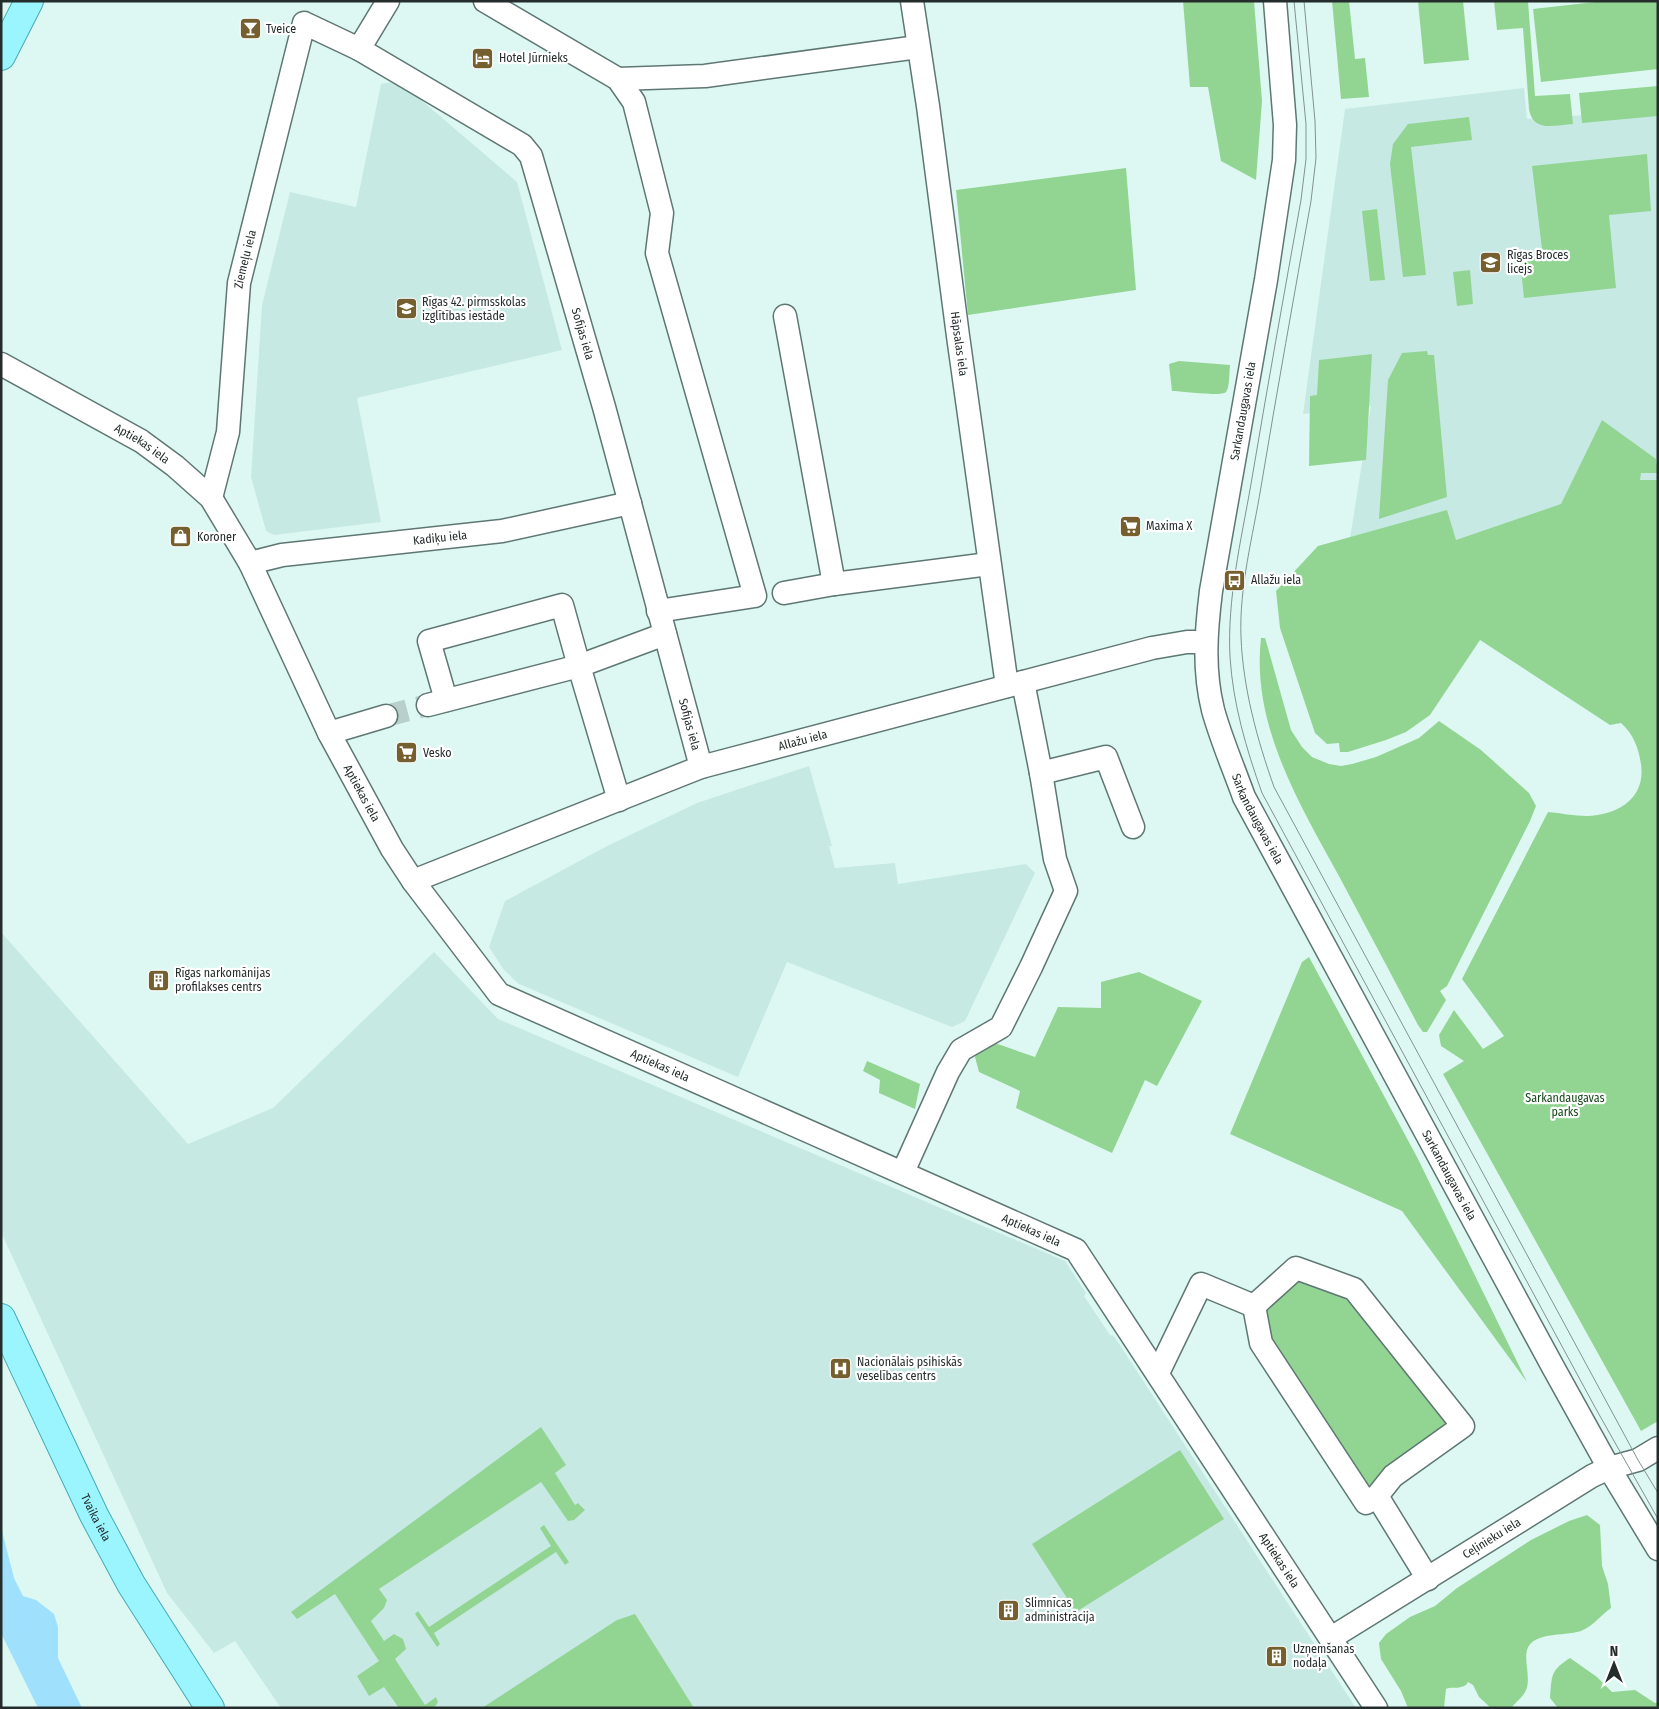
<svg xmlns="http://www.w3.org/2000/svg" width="1659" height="1709" font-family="'Fira Sans Condensed',sans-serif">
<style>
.built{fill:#c7e9e4}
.green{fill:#92d593}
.water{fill:#9fe1fc}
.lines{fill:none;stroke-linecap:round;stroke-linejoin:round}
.street-tunnel{stroke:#b8cfcb;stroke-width:22;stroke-dasharray:22 11;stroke-linecap:butt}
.street-casing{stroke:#5f7773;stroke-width:25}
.primary-casing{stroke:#46aab5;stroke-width:30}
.street{stroke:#fff;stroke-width:22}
.primary{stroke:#9bf5ff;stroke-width:28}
.tram{stroke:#80928f;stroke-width:1}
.labels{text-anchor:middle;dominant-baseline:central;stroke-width:4.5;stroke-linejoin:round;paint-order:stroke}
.poi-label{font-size:12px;fill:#242d2c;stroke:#fff;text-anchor:start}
.street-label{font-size:12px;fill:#242d2c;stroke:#fff}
.park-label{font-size:12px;fill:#144818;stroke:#fff}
</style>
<rect width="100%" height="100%" fill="#ddf8f3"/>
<!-- built -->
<g class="built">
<path d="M399,81L517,182L562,350L357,398L381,522L274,535L266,531L251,477L262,305L290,192L356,207L381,84Z"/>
<path d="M1524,88L1527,119L1658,110V520L1352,603L1348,551L1371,406L1303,414L1345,109Z"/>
<path d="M809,766L832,846H829L835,868L895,863L898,884L1026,864L1035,873L965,1021L952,1027L787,962L738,1077L519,984L504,970L489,947L505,901L607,846L697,803Z"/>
<path d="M1,932L188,1144L273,1108L434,952L498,1019L1065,1261L1086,1293L1084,1296L1110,1335L1114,1336L1356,1708H281L235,1641L214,1653L167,1593L1,1232Z"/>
</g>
<!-- green -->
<g class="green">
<path d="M1183,1H1254L1262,101L1256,180L1221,161L1208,87H1190Z"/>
<path d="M1332,1H1349L1355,59L1365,58L1369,97L1341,99Z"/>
<path d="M1418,1H1463L1469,60L1424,64Z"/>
<path d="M1494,1H1528L1535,96L1570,94L1573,124C1555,125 1533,133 1529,109L1523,28L1497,30Z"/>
<path d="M1604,1H1658V69L1541,82L1533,9Z"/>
<path d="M1658,86V116L1582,123L1579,93Z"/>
<path d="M1469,117L1472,140L1411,147L1426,275L1403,277L1390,164L1393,144L1408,124Z"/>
<path d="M1647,154L1651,211L1609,215L1616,288L1524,298L1520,260L1543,257L1532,166Z"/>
<path d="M1126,168L1136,290L968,315L956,190Z"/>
<path d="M1377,209L1385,280L1370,281L1362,211Z"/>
<path d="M1470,270L1473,304L1457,306L1453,272Z"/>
<path d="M1427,351L1428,355H1434L1447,497L1379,519L1388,380L1402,353Z"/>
<path d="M1372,354L1366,460L1309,466L1310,396L1317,395L1319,360Z"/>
<path d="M1179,361L1230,365C1229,372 1230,387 1226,392C1221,397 1182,391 1172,391L1169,364Z"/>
<path d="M1602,420L1656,459V463L1658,464V473H1641L1640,480H1658V1421L1641,1431L1443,1074L1464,1061L1441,1046L1439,1035L1454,1010L1483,1049L1504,1036L1462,979L1548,812C1561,813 1574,816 1587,816C1618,815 1646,798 1641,764C1638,747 1634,735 1621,723L1610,725L1480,640L1430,715L1406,732L1386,740L1348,752H1340L1339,743L1327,744L1315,733L1280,628L1276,591L1318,546L1447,510L1456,540L1561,504Z"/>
<path d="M1261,638H1265L1268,648L1291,730L1302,747L1312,757L1329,764L1341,766L1352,764L1376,757L1419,738L1439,721L1481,750L1529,793L1536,806L1530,821L1447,986L1440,991L1446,1000L1427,1032H1423L1418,1025C1392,976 1366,927 1340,878C1300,805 1251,725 1261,638Z"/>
<path d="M1309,957L1417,1157L1527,1382L1402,1211L1230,1134L1302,962Z"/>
<path d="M1139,972L1202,1001L1157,1086L1145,1080L1112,1153L1016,1108L1020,1091L979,1072L975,1057L980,1048L989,1041L1035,1057L1058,1007L1101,1008V982Z"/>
<path d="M867,1061L920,1084L915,1109L879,1093L880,1080L863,1071Z"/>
<path d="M1297,1277L1349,1293L1455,1424L1367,1487L1269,1341L1263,1310Z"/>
<path d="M541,1427L566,1465L555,1473L575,1505L578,1503L585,1510L574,1520L568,1521L541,1482L379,1589L387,1600L384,1608L371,1621L384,1641L394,1634L403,1639L406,1649L395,1659L425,1705L436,1697L438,1702L434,1708H399L384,1687L369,1696L357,1676L379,1661L335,1594L297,1619L291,1612Z"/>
<path d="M1180,1450L1224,1519L1076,1612L1032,1544Z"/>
<path d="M1587,1515L1600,1525L1602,1566L1608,1584L1611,1608C1601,1615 1594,1625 1583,1630C1570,1637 1533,1630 1527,1650C1524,1661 1531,1680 1526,1690C1524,1696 1516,1702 1511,1708H1491L1479,1697L1473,1685L1468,1682L1466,1685C1457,1690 1453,1686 1446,1689L1444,1708H1408L1401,1691L1381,1659L1379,1643L1386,1634L1410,1617L1435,1606L1457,1588L1531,1540L1569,1521Z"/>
<path d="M544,1525L569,1562L565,1565L556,1552L434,1633L440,1644L437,1647L415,1614L418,1611L429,1627L551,1546L540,1528Z"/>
<path d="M635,1614L694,1708H482L617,1620Z"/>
<path d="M1570,1658L1597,1677L1612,1692L1635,1690L1655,1703H1658V1708H1558L1550,1698C1552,1675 1550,1671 1570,1658Z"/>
</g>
<!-- water -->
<path class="water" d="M1,1527L14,1578L23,1596L36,1600L54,1614L58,1627V1658L82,1708H38L1,1633Z"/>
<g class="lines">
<!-- street-tunnel -->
<path class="street-tunnel" d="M386,716L428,705"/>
<defs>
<g id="street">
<path d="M485,1L618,79L634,102L662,213L657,253L755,596L658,611"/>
<path id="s1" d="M912,1L928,106L958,336L1007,686"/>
<path id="s2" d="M1275,1L1285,125L1284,160L1266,280L1211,591C1206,631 1203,670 1213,710C1221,739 1234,769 1244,797L1553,1367L1609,1468L1658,1549"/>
<path d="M359,49L388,1"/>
<path d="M618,79L705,76L918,47"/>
<path d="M785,316L834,584L989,564"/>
<path id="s3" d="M1,364L141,441L175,466L211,498L250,563L329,733L392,849L413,881L499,994L1076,1250L1376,1708"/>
<path id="s4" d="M211,498L228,432L239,283L304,23L359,49L522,145L531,156L604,407L701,767"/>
<path id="s5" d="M250,563L282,555L502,531L630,503"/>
<path d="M784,593L834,584"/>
<path d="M446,700L429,641L562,605L579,666L619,800"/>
<path d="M428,705L579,666L665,634"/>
<path d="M329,733L386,716"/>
<path d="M1041,773L1106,757L1133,827"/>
<path id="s6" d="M413,881L701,767L1152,648L1187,642H1206"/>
<path d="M903,1172L948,1072L961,1050L1001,1027L1031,967L1066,891L1055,859L1041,773L1023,682"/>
<path d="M1254,1306L1296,1268L1354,1289L1463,1426L1393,1476L1377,1496"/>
<path d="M1158,1373L1201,1284L1254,1306L1261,1343L1366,1503L1377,1496L1428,1579"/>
<path id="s7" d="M1331,1638L1592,1476L1609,1468L1638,1460L1658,1448"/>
</g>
<g id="primary">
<path d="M1,56L29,1"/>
<path id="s8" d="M1,1318L94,1515L131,1584L210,1708"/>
</g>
</defs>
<!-- street casing -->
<use href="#street" class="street-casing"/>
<!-- primary casing -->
<use href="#primary" class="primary-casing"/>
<!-- street -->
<use href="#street" class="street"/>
<!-- primary -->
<use href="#primary" class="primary"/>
<!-- tram -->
<g class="tram">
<path d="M1294,1L1306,124V159L1301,200C1284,294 1267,389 1251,484C1241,541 1227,599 1230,657C1233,704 1246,748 1262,793L1596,1409L1658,1519"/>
<path d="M1304,1L1315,121L1316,158L1311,201C1294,296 1277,391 1261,487C1253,536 1239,587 1241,637C1243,688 1257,739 1274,787L1638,1460L1658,1493"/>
</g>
</g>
<!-- icons -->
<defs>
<symbol id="bar-square" viewBox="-11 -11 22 22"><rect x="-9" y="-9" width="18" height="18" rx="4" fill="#765f2f" stroke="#fff"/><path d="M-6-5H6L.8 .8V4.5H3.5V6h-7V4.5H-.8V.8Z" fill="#fff"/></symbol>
<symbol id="hotel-square" viewBox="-11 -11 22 22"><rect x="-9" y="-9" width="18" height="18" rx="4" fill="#765f2f" stroke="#fff"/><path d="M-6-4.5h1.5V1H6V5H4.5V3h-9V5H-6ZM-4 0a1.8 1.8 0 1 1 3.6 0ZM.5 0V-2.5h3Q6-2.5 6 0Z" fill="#fff"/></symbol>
<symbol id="school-square" viewBox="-11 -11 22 22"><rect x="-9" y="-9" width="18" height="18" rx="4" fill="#765f2f" stroke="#fff"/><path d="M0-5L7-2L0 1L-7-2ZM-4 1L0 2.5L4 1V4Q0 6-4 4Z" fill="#fff"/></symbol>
<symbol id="supermarket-square" viewBox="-11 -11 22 22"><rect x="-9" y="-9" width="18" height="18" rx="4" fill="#765f2f" stroke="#fff"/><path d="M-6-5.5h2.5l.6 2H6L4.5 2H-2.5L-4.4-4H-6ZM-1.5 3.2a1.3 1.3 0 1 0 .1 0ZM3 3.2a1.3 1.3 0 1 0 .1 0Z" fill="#fff"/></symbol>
<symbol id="shop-square" viewBox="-11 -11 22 22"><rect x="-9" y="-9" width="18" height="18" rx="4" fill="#765f2f" stroke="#fff"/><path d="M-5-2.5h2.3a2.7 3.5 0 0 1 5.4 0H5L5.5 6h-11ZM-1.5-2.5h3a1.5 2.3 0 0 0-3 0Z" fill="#fff"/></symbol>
<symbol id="bus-square" viewBox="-11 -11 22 22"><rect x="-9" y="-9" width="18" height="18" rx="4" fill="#765f2f" stroke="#fff"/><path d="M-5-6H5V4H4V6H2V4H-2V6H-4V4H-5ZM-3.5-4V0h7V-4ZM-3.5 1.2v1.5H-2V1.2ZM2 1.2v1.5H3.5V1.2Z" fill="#fff"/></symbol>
<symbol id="building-square" viewBox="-11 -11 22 22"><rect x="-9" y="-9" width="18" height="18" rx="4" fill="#765f2f" stroke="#fff"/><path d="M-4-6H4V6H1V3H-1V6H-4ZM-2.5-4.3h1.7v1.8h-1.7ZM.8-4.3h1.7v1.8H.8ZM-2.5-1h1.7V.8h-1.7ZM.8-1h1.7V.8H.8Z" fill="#fff"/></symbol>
<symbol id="hospital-square" viewBox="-11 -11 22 22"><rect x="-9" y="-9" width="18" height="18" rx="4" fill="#765f2f" stroke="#fff"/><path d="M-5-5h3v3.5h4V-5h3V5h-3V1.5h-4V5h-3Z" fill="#fff"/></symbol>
</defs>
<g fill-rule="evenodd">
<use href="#bar-square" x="238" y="16" width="25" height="25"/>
<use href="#hotel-square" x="470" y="46" width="25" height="25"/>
<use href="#school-square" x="1478" y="250" width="25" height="25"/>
<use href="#school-square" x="394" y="296" width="25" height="25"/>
<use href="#supermarket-square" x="1118" y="514" width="25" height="25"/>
<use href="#shop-square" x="168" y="524" width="25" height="25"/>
<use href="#bus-square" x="1222" y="568" width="25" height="25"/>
<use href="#supermarket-square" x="394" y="740" width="25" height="25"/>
<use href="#building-square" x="146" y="968" width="25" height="25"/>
<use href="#hospital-square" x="828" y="1356" width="25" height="25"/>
<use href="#building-square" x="996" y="1598" width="25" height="25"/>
<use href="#building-square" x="1264" y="1644" width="25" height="25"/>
</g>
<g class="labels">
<!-- poi labels -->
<g class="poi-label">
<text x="266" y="29">Tveice</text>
<text x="499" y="58">Hotel Jūrnieks</text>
<text x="1507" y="255">Rīgas Broces<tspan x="1507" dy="14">licejs</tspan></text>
<text x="422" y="302">Rīgas 42. pirmsskolas<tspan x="422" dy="14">izglītības iestāde</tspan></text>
<text x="1146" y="526">Maxima X</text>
<text x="197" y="537">Koroner</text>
<text x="1251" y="580">Allažu iela</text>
<text x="423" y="753">Vesko</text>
<text x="175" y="973">Rīgas narkomānijas<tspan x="175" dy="14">profilakses centrs</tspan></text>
<text x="857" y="1362">Nacionālais psihiskās<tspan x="857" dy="14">veselības centrs</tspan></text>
<text x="1025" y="1603">Slimnīcas<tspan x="1025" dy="14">administrācija</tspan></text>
<text x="1293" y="1649">Uzņemšanas<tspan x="1293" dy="14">nodaļa</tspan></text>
</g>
<!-- street labels -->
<g class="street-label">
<text stroke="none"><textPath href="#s4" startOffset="242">Ziemeļu iela</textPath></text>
<text stroke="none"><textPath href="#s4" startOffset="935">Sofijas iela</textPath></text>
<text stroke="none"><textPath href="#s1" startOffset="346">Hāpsalas iela</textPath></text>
<text transform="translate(1243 411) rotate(-80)">Sarkandaugavas iela</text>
<text stroke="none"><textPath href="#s3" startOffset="162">Aptiekas iela</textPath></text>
<text stroke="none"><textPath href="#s5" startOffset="192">Kadiķu iela</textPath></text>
<text stroke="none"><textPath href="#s4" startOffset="1340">Sofijas iela</textPath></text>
<text stroke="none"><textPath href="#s6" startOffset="415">Allažu iela</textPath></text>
<text stroke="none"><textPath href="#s3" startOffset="582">Aptiekas iela</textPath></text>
<text stroke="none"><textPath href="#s2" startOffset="834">Sarkandaugavas iela</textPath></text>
<text stroke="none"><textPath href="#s3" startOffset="1002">Aptiekas iela</textPath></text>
<text stroke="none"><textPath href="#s2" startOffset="1239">Sarkandaugavas iela</textPath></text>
<text stroke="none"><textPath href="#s3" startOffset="1408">Aptiekas iela</textPath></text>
<text stroke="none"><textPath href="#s8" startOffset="221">Tvaika iela</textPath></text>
<text stroke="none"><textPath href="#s7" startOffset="189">Ceļinieku iela</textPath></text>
<text stroke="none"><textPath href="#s3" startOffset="1828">Aptiekas iela</textPath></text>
</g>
<!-- park labels -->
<g class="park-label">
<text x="1565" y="1098">Sarkandaugavas<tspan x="1565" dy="14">parks</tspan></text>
</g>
</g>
<!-- border -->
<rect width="1659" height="1709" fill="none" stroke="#242d2c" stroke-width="5"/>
<!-- north arrow -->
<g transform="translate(1614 1664)" stroke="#ffffff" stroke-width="4" paint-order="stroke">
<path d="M0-4L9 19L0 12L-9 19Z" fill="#242d2c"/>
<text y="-8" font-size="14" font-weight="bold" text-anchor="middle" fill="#242d2c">N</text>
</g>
</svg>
